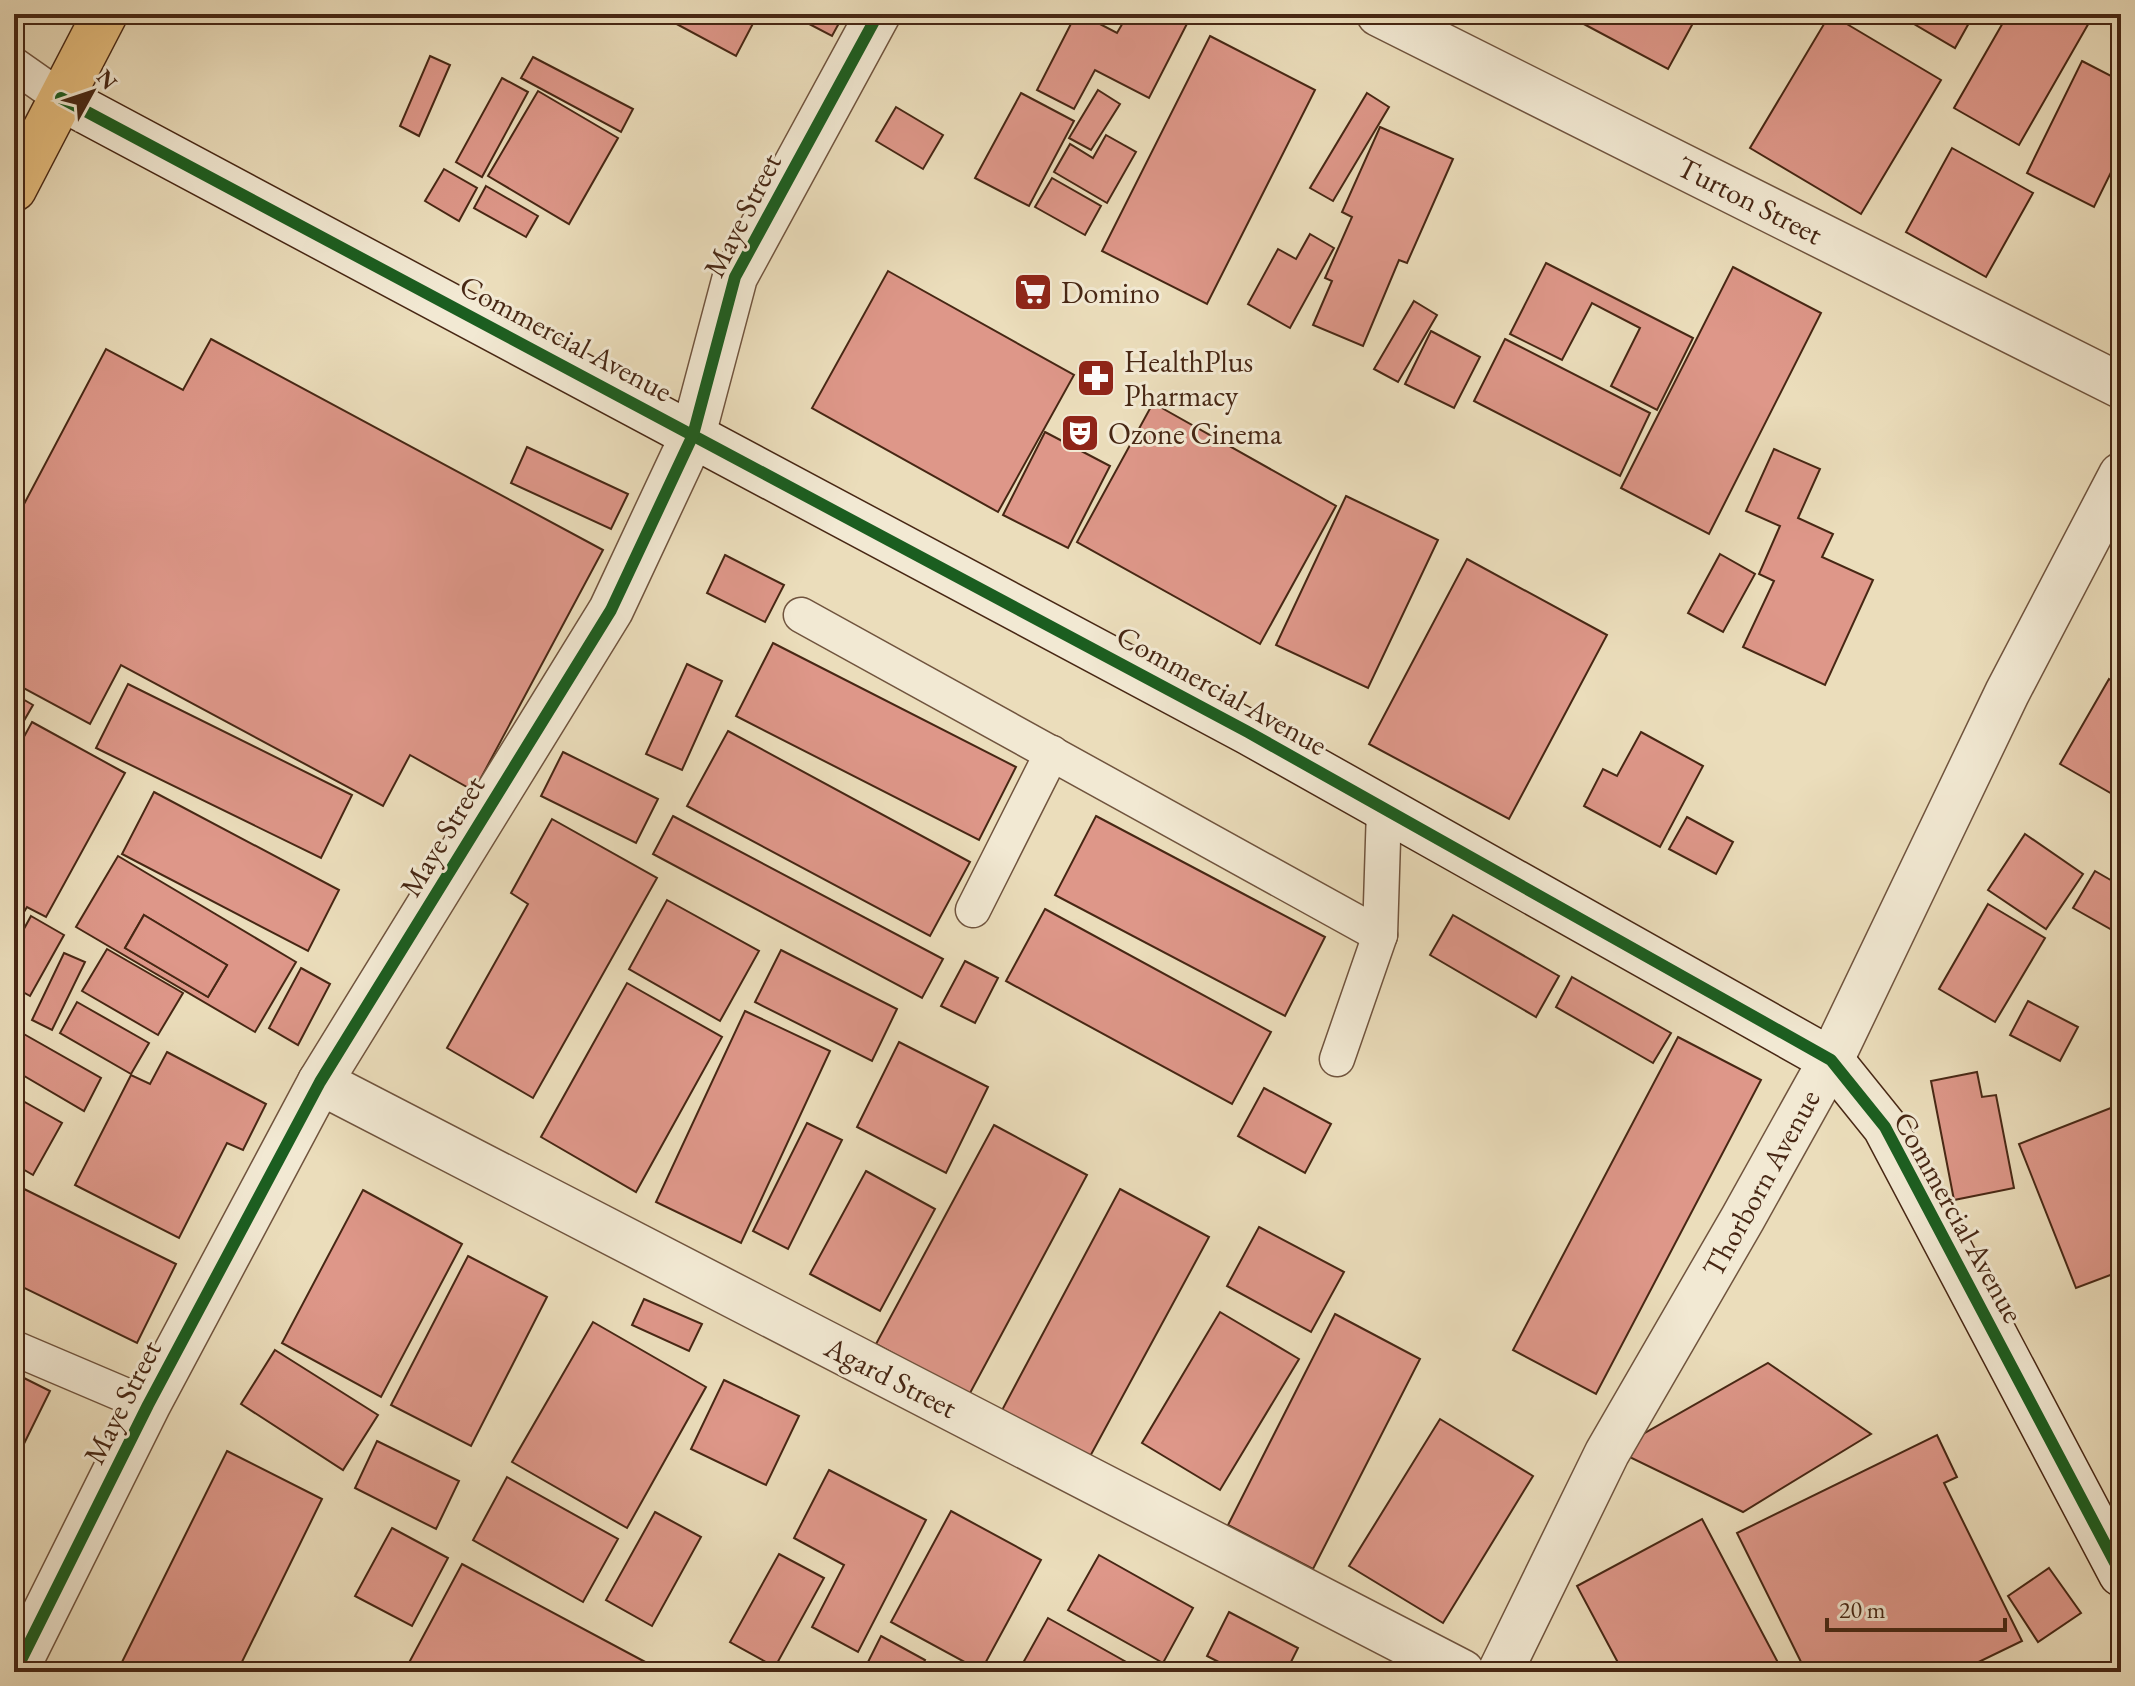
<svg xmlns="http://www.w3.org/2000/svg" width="2135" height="1686" font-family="'EB Garamond',serif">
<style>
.building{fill:#de9789;stroke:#472714;stroke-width:2;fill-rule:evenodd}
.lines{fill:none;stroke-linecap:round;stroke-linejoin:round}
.lane-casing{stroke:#70543e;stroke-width:37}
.street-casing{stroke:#70543e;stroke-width:47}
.secondary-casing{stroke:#472714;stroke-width:47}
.primary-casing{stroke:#472714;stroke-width:47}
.lane{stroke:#f2e9d3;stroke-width:34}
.street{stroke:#f2e9d3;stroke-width:44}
.secondary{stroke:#f2e9d3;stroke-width:44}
.primary{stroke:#e6be7e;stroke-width:44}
.cycleway-casing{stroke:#f2e9d3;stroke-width:17}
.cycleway{stroke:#1b5e20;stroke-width:12}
.labels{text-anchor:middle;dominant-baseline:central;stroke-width:6;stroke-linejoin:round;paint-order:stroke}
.street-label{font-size:30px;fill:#472714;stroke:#f2e9d3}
.poi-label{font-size:30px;fill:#472714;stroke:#f2e9d3;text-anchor:start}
</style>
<rect width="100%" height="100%" fill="#ebddbb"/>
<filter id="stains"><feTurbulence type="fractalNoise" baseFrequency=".0025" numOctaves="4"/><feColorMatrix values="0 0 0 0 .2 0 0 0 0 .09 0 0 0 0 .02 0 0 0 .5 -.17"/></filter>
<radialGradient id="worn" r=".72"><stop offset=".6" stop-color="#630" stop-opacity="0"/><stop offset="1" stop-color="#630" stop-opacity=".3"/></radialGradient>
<!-- building -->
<g class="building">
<path d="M658,14H758L736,56Z"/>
<path d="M790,14H844L832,36Z"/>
<path d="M1076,14H1100L1096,22L1117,33L1128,14H1192L1149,98L1095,70L1074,109L1037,90Z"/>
<path d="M1565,14H1698L1668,69Z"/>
<path d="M1830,14L1941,80L1861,214L1750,148Z"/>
<path d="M1897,14H1974L1955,48Z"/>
<path d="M2008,14H2094L2019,145L1954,108Z"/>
<path d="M1210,36L1315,90L1207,304L1102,251Z"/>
<path d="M430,56L450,65L419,136L400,126Z"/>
<path d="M533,57L633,109L621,132L521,78Z"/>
<path d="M2082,61L2121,81V152L2094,207L2027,173Z"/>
<path d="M502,78L528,92L482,177L456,162Z"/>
<path d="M1098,90L1120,104L1091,150L1069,138Z"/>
<path d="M538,91L618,138L569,224L488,176Z"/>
<path d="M1021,93L1074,121L1029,206L975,178Z"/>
<path d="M1367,93L1389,107L1333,201L1310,188Z"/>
<path d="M896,107L943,135L923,169L876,141Z"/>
<path d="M1380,127L1453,159L1407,263L1399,260L1363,346L1313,325L1332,281L1325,278L1352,217L1342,212Z"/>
<path d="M1106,135L1136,152L1107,203L1054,172L1070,144L1093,158Z"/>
<path d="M1952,148L2033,193L1986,277L1906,232Z"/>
<path d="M444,169L477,188L459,221L425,201Z"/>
<path d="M1052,178L1101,206L1085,235L1035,207Z"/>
<path d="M486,186L538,216L526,237L474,208Z"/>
<path d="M1310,234L1334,248L1290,328L1248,304L1278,249L1296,259Z"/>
<path d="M1546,263L1693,338L1657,410L1611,386L1640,328L1592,303L1562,360L1510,334Z"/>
<path d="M1733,267L1821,313L1709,534L1621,488Z"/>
<path d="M888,271L1074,375L998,512L812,408Z"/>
<path d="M1414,301L1437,315L1398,382L1374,369Z"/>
<path d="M1431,331L1480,357L1454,408L1405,384Z"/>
<path d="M211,339L603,550L474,791L410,755L383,806L121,665L90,724L14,683V523L106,349L183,390Z"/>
<path d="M1505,339L1650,413L1620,476L1474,401Z"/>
<path d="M1153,403L1336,506L1260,644L1077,542Z"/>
<path d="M1045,432L1110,466L1068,548L1003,515Z"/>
<path d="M527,447L628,494L611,529L511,483Z"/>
<path d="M1774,449L1820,469L1798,518L1833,534L1822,557L1873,580L1825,685L1743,647L1774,581L1759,574L1780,526L1746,511Z"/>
<path d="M1346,496L1438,540L1368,688L1276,645Z"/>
<path d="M1720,554L1755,574L1723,632L1688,613Z"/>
<path d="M725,555L784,585L765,622L707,593Z"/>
<path d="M1467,559L1607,635L1509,819L1369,744Z"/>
<path d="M773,643L1016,767L979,840L736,716Z"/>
<path d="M687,664L722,681L682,770L646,754Z"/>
<path d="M2109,679L2121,687V799L2060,764Z"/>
<path d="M128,684L352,795L321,858L96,748Z"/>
<path d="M14,694L33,705L14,738Z"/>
<path d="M32,722L125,773L46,917L27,907L21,917L14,913V755Z"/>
<path d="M728,731L970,862L930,936L687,806Z"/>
<path d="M1641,732L1703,766L1660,847L1584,806L1603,769L1617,776Z"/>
<path d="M563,752L658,799L636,843L541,796Z"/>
<path d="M154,792L339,890L308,951L122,854Z"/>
<path d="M673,816L943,959L922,998L653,854Z"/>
<path d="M1096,816L1325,937L1285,1016L1055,895Z"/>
<path d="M1687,817L1733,842L1716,874L1669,849Z"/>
<path d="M552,819L657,878L533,1098L447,1048L528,904L511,893Z"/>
<path d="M2025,834L2083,874L2046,929L1988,890Z"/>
<path d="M118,856L296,962L255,1032L76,927ZM144,915L227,965L208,997L125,948Z"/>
<path d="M2095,871L2121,886V935L2073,908Z"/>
<path d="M667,900L759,951L720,1021L629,969Z"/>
<path d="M1988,904L2045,938L1995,1022L1939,989Z"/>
<path d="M1045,909L1271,1032L1232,1104L1006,981Z"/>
<path d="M144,915L227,965L208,997L125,948Z"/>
<path d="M1453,915L1559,976L1536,1017L1430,955Z"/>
<path d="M31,916L64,935L30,996L14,987V947Z"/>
<path d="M107,949L183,993L158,1035L82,991Z"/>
<path d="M781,950L897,1009L872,1061L755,1002Z"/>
<path d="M64,953L85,962L52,1030L32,1020Z"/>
<path d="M965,961L998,978L975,1023L941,1006Z"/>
<path d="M301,968L330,984L298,1045L269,1028Z"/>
<path d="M1572,977L1671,1033L1653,1063L1556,1007Z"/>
<path d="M627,983L722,1037L636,1192L541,1137Z"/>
<path d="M2028,1001L2078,1027L2060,1061L2010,1035Z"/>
<path d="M77,1002L149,1043L131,1074L60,1033Z"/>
<path d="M745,1011L830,1051L741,1243L656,1202Z"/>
<path d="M22,1033L101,1078L84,1111L14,1070V1047Z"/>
<path d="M1678,1037L1761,1080L1596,1394L1513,1350Z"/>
<path d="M899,1042L988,1087L946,1173L857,1127Z"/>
<path d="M167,1052L266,1104L243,1150L227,1143L179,1238L75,1185L131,1075L150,1084Z"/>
<path d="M1977,1072L1982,1097L1996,1095L2014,1188L1954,1200L1931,1081Z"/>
<path d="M1264,1088L1331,1124L1305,1173L1238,1136Z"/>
<path d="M14,1096L62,1123L33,1175L14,1164Z"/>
<path d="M2121,1104V1271L2076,1288L2019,1144Z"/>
<path d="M807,1123L842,1140L788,1249L753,1231Z"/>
<path d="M994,1125L1087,1175L969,1395L876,1344Z"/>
<path d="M866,1171L935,1209L880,1311L810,1274Z"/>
<path d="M14,1184L176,1264L137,1343L14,1283Z"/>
<path d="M1120,1189L1209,1237L1087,1462L1000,1414Z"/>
<path d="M363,1190L462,1244L381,1397L282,1343Z"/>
<path d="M1259,1227L1344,1272L1311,1332L1227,1286Z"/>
<path d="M468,1256L547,1297L471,1446L391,1405Z"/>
<path d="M644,1299L702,1324L689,1351L632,1325Z"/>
<path d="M1220,1312L1299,1359L1220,1490L1142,1443Z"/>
<path d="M1335,1314L1420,1359L1313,1569L1228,1525Z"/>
<path d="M593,1322L706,1387L627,1528L512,1462Z"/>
<path d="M275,1350L378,1415L343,1470L241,1404Z"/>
<path d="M1768,1363L1871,1434L1743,1512L1615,1450Z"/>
<path d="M14,1373L50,1391L14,1464Z"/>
<path d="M724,1380L799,1416L766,1485L691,1449Z"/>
<path d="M1440,1419L1533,1476L1443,1623L1349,1566Z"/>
<path d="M1937,1435L1957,1477L1944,1483L2022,1641L1958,1672H1806L1737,1533Z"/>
<path d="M377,1441L459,1481L436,1529L355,1488Z"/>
<path d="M227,1451L322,1499L237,1672H143L122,1662Z"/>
<path d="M829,1470L926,1520L858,1652L812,1627L844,1565L794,1538Z"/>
<path d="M507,1477L618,1539L583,1602L473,1540Z"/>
<path d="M951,1511L1041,1560L981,1671L891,1622Z"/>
<path d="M655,1512L701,1537L652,1626L606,1600Z"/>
<path d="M1702,1519L1783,1672H1623L1577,1586Z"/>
<path d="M392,1528L448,1558L412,1626L355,1596Z"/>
<path d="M779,1554L824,1578L775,1667L730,1642Z"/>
<path d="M1099,1555L1193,1608L1163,1663L1068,1610Z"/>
<path d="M462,1564L664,1672H404Z"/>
<path d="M2049,1568L2081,1613L2038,1642L2008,1596Z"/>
<path d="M1229,1612L1298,1648L1286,1672H1238L1207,1656Z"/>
<path d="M1048,1618L1144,1672H1018Z"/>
<path d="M881,1636L925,1660L919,1672H863Z"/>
</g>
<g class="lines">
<defs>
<g id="lane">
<path d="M14,65L61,98"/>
<path d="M801,615L1380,935"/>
<path d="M973,910L1052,753"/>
<path d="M1337,1059L1380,935L1384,809"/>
<path d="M14,1348L148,1405"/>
</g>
<g id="street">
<path d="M1379,14L2121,386"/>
<path d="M320,1082L1462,1672"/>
<path d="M15,1672L148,1405L320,1082L611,610L693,435L735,277L878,14"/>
<path d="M1500,1672L1607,1453L1743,1218L1831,1060L2007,693L2121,475"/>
</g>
<path id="secondary" d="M61,98L1248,732L1831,1060L1885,1127L2121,1574"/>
<path id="primary" d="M14,189L105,14"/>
</defs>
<!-- lane casing -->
<use href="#lane" class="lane-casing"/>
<!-- street casing -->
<use href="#street" class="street-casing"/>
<!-- secondary casing -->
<use href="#secondary" class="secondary-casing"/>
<!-- primary casing -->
<use href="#primary" class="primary-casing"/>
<!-- lane -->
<use href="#lane" class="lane"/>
<!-- street -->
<use href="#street" class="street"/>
<!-- secondary -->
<use href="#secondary" class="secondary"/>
<!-- primary -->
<use href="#primary" class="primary"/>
<defs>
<g id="cycleway">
<path d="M61,98L1248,732L1831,1060L1885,1127L2121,1574"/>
<path d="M15,1672L148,1405L320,1082L611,610L693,435L735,277L878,14"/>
</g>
</defs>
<!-- cycleway casing -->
<use href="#cycleway" class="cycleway-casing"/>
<!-- cycleway -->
<use href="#cycleway" class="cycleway"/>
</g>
<!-- icons -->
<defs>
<symbol id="supermarket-square" viewBox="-11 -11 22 22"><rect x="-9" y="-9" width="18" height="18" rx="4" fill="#8f2418" stroke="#f2e9d3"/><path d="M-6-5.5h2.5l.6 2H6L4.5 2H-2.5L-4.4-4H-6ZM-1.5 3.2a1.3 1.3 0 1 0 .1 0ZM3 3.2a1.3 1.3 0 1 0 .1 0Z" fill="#fff"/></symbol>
<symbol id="pharmacy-square" viewBox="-11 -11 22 22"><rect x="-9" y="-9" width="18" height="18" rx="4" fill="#8f2418" stroke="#f2e9d3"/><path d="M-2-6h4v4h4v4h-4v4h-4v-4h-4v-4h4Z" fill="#fff"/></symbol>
<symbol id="theatre-square" viewBox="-11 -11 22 22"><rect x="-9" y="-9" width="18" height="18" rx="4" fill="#8f2418" stroke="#f2e9d3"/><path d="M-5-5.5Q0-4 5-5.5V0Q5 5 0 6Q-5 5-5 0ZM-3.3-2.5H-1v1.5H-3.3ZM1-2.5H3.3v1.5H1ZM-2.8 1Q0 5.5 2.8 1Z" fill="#fff"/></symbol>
</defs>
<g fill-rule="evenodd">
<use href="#supermarket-square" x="1011" y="270" width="44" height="44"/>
<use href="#pharmacy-square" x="1074" y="356" width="44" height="44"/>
<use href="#theatre-square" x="1058" y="411" width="44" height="44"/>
</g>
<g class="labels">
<!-- street labels -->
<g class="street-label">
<text transform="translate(1750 200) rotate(27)">Turton Street</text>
<text transform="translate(742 215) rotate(-63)">Maye Street</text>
<text transform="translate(566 338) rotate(28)">Commercial Avenue</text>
<text transform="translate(1222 690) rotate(29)">Commercial Avenue</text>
<text transform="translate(442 836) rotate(-59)">Maye Street</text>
<text transform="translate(1761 1183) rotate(-61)">Thorborn Avenue</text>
<text transform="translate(1959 1217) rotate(61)">Commercial Avenue</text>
<text transform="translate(891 1377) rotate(27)">Agard Street</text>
<text transform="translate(122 1402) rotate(-63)">Maye Street</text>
</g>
<!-- poi labels -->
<g class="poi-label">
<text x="1061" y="292">Domino</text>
<text x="1124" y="361">HealthPlus<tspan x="1124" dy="34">Pharmacy</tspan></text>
<text x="1108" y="433">Ozone Cinema</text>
</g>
</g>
<!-- margin -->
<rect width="2135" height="1686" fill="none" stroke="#ebddbb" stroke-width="48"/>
<rect x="16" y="16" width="2103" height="1654" fill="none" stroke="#472714" stroke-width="4"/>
<rect x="24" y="24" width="2087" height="1638" fill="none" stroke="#472714" stroke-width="2"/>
<!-- north arrow -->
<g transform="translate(92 92) rotate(50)" stroke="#f2e9d3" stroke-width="6" paint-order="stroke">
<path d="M0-6L14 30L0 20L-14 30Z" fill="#472714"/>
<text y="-12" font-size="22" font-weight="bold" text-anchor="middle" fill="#472714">N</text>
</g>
<!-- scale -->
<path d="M1827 1618v12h178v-12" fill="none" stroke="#472714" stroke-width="4"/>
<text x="1839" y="1618" font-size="24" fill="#472714" stroke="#f2e9d3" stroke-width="6" paint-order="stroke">20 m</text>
<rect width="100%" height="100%" filter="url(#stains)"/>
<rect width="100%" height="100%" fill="url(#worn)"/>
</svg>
